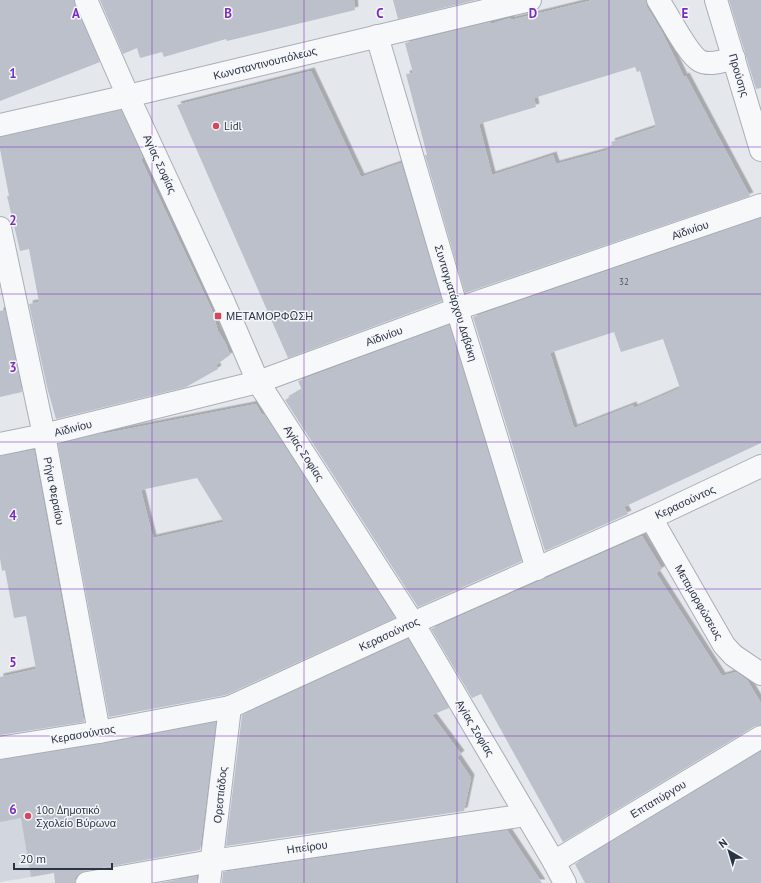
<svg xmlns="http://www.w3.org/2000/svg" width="761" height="883" font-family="'PT Sans',sans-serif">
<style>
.built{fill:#d2d6de}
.building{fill:#bbc0ca;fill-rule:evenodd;filter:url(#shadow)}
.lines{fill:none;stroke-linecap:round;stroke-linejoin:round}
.minor-casing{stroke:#a9aeb7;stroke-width:24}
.minor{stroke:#f7f8fa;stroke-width:22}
.grid{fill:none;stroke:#7b2cbf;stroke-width:1;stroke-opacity:0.55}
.poi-dot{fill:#d1495b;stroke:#f4f6f9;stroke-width:1.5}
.labels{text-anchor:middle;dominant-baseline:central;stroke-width:3;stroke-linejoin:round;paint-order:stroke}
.number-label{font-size:9px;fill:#4f5766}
.street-label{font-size:11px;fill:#2b3445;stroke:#f4f6f9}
.poi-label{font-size:11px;fill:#2b3445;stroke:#f4f6f9;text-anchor:start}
.grid-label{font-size:13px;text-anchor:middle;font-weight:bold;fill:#7b2cbf;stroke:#f4f6f9;stroke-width:3;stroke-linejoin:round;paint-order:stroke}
</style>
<defs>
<filter id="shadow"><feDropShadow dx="3.5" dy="-3.5" stdDeviation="0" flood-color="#0004"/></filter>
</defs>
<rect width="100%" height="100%" fill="#e4e7ec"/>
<!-- built -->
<path class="built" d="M46,759L31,877L0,882V766Z"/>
<!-- building -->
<g class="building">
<path d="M0,0H74L75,5L100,62L0,101Z"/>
<path d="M100,0H354L355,10L227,41L226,39L164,57L162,52L140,58L137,48L123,54Z"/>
<path d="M393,0H476L398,19Z"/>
<path d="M593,0H646L647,7L662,32L684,77L686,76L750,196L465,293L425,155H427L406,74L413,73L405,43L491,22V24L510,18L511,20ZM635,67L637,72L640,71L656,127L611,142L613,147L607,149L608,150L556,164L553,155L492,175L479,124L536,107L534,98Z"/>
<path d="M729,0H761V88L756,89Z"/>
<path d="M311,71L361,177L401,163L442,301L288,358L177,105Z"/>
<path d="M121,110L143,158L141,159L211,308L218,331L226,344L230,355L216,365L218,369L186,387L56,419L47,387L29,304L39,302L29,249L20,251L7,196H9L0,149V137Z"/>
<path d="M761,218V443L624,507L628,514L545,551L473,317ZM614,332L621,352L663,339L680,388L634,408L633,405L574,428L550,353Z"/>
<path d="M5,310L22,392L0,397V311Z"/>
<path d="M449,325L522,561L418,607L285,400L302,390L298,381Z"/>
<path d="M256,404L262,415L264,414L395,618L226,695L109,717L58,444L103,433L102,434ZM197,478L224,522L153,538L141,490Z"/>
<path d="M34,450L84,722L0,735V677L36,669L26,616L14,618L5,570L2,571L0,558V456Z"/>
<path d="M642,536L662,569L656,573L722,676L736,672L747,680L761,703V725L755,726L563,842L481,694L472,698L431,629Z"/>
<path d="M408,639L449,708L432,715L461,754L457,757L471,778L464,811L226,846L242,715Z"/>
<path d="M216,722L200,850L85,871L79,874L75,878V883H55L54,873L31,877L21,818L0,822V760L101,744Z"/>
<path d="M761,752V883H585L575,864Z"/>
<path d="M507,830L542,883H222L223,872Z"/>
<path d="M197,876V883H159Z"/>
</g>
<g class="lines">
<defs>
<g id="minor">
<path d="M86,0L128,96L224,303L258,382L413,623L554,862L565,883"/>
<path d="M658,0C667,13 688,55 700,61C710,66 724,61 734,58"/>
<path d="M716,0L761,150"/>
<path d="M377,36L457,309L537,569"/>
<path d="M0,125L128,96L530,0"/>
<path d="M0,228L44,435L99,732"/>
<path d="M0,444L44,435L258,382L457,309L761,205"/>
<path d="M651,518L724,645L733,655L761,674"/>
<path d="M0,748L99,732L230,707L413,623L651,518L761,466"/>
<path d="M554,862L761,737"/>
<path d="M87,883L212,861L526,815"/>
<path d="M209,883L230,707"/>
</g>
</defs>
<!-- minor casing -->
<use href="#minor" class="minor-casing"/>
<!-- minor -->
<use href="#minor" class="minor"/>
</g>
<!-- grid -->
<path class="grid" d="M152,0V883M304,0V883M457,0V883M609,0V883M0,147H761M0,294H761M0,442H761M0,589H761M0,736H761"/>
<!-- markers -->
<g class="poi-dot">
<circle cx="216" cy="126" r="4"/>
<rect x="214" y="312" width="8" height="8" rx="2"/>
<circle cx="28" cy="816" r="4"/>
</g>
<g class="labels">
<!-- number labels -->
<g class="number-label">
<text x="624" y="281">32</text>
</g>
<!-- street labels -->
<g class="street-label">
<text transform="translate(265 63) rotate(-14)">Κωνσταντινουπόλεως</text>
<text transform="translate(739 75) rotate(73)">Προύσης</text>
<text transform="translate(160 164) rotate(65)">Αγίας Σοφίας</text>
<text transform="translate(690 230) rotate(-19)">Αϊδινίου</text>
<text transform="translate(456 303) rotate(73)">Συνταγματάρχου Δαβάκη</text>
<text transform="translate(384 336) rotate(-20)">Αϊδινίου</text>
<text transform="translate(73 428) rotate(-14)">Αϊδινίου</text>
<text transform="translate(304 453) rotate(57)">Αγίας Σοφίας</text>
<text transform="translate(54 491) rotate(79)">Ρήγα Φεραίου</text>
<text transform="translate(685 502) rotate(-25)">Κερασούντος</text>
<text transform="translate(699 602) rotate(60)">Μεταμορφώσεως</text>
<text transform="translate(389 634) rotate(-25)">Κερασούντος</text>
<text transform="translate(475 728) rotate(59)">Αγίας Σοφίας</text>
<text transform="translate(83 734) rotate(-10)">Κερασούντος</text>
<text transform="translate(220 795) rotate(-84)">Ορεστιάδος</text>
<text transform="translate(658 799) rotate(-31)">Επταπύργου</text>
<text transform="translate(307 847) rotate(-8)">Ηπείρου</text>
</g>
<!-- poi labels -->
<g class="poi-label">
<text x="224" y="126">Lidl</text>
<text x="226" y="316">ΜΕΤΑΜΟΡΦΩΣΗ</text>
<text x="36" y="810">10ο Δημοτικό<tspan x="36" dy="13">Σχολείο Βύρωνα</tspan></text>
</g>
</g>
<g class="grid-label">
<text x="76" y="18">A</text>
<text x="228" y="18">B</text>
<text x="380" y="18">C</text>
<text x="533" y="18">D</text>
<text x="685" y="18">E</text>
<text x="13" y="78">1</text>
<text x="13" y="225">2</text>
<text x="13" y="372">3</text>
<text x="13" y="520">4</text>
<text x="13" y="667">5</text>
<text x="13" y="814">6</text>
</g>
<!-- north arrow -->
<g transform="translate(729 851) rotate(322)" stroke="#f4f6f9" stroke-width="3" paint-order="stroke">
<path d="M0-3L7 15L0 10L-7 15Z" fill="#2b3445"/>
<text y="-6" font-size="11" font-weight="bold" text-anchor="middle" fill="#2b3445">N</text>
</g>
<!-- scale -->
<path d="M14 863v6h98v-6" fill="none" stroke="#2b3445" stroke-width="2"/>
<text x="20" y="863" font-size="12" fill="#2b3445" stroke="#f4f6f9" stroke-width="3" paint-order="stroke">20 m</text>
</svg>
